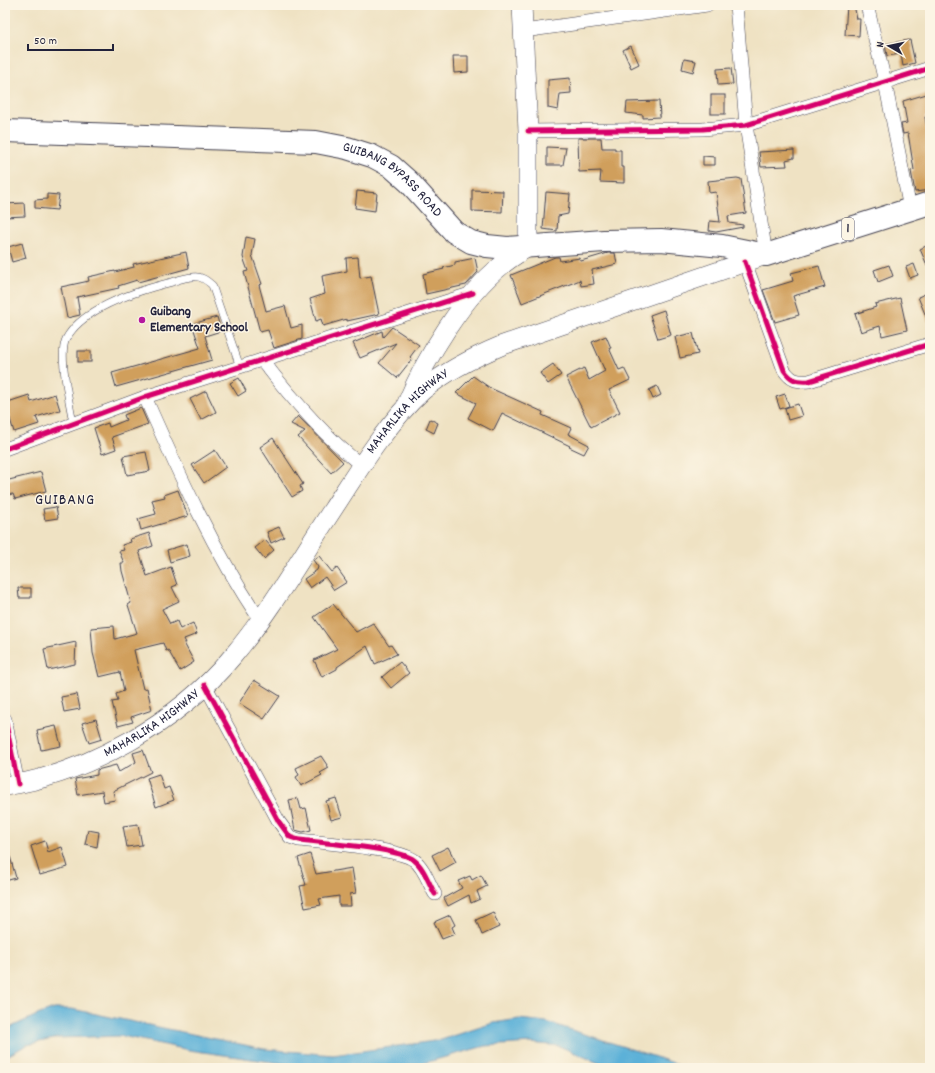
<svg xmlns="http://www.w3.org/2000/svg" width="935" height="1073" font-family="Dekko,sans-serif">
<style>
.water{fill:#5cb1d8;stroke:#3f6a8a}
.building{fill:#d09f5c}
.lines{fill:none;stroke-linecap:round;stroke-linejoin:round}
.lane-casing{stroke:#413f4f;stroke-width:8}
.street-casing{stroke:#413f4f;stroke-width:14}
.secondary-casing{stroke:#413f4f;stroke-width:20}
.highway-casing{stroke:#413f4f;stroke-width:24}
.lane{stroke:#fff;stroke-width:7}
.street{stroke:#fff;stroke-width:13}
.secondary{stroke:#fff;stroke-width:19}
.highway{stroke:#fff;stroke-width:22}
.cycleway-casing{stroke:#fcf5e5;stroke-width:8}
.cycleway{stroke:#d6006c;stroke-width:5}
.poi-dot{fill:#b5179e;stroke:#fcf5e5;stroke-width:1.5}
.labels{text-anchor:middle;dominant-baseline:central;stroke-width:3;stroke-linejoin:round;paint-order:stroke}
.shield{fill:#fcf5e5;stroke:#63616e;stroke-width:1}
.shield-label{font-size:13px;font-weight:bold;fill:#22223b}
.street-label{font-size:14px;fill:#22223b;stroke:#fcf5e5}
.poi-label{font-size:14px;font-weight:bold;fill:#22223b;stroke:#fcf5e5;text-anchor:start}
.quarter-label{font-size:16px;letter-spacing:1px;fill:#22223b;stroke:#fcf5e5}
</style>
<rect width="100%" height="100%" fill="#fcf5e5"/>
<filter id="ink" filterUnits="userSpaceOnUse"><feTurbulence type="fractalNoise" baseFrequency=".025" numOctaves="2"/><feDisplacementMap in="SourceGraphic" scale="8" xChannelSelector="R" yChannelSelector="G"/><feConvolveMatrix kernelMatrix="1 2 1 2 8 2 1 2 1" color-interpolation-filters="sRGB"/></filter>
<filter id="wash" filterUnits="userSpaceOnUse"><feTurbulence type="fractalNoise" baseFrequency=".012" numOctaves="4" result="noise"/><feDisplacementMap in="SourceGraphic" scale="16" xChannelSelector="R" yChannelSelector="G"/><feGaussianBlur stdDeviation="0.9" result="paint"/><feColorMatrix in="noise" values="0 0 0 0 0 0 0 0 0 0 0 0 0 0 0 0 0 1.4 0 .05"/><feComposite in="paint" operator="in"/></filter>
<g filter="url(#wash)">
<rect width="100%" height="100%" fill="#efe2c3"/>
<!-- water -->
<path class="water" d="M54,1009H72L264,1049L333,1055L441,1040L493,1023L519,1019L547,1022L671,1062L684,1068H610L559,1046L531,1043L485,1046L424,1063L398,1068H314L189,1050L122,1036L57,1038L27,1045L5,1057V1030L37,1015Z"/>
<g id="blocks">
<!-- building -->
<g class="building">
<path d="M847,5H854L857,19H860L859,36L845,35Z"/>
<path d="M910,40L915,63L903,66L901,54L887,56L885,44Z"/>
<path d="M631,46L639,64L631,68L623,50Z"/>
<path d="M453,56H468V72L454,73Z"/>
<path d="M684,59L696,61L693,72L682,69Z"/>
<path d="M731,68L733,84L718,85L717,69Z"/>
<path d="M570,78L571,93L560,94L558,110L548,108V80Z"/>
<path d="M930,93V116L925,117L930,146V190L915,192L911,171L914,170L908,133L903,134L901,124L907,123L903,101Z"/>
<rect x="711" y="95" width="14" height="19"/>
<path d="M659,101L660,117L643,118V115L626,113L627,102Z"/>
<path d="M578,138H601L602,148H615V150H621V167H624V183L600,182L601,171L579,172Z"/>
<path d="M547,147L566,148L563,165H547Z"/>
<path d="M794,150V158L786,160L787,166L761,167L759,152Z"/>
<path d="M703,156L715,157V165H703Z"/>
<path d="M737,178L741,179L746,213L728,216L729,223L743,225V227L716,232L709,231L710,221L720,222L716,192L709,193L708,181Z"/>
<path d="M472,190L503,191L502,212L472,211Z"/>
<path d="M357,191L377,193L375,211L355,208Z"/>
<path d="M546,192L570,194L568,214L558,216L557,231L543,229Z"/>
<path d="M47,194L59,195L57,210L35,208V200L47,199Z"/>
<path d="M24,203L25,216L5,217V204Z"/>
<path d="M246,237L255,239L252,255L262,284L259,285L266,311L285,306L291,328L302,325V339L274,348L268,330L260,332L244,272L248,271L243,257Z"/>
<path d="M22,243L26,258L12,262L8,247Z"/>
<path d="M930,244V272L920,249Z"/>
<path d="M186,252L189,268L138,282L137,280L118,286L119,288L77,297L80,315L67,318L61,287L89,281L88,277L115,271V272L134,267L133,264Z"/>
<path d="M608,253H615L617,264L592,270L594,284L581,286L580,280L522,303L511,275L555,257H559L560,261L580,258L581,261Z"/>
<path d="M358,257L360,278L371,276L379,314L347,321V319L323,326L321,319L316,321L310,299L325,294L322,276L347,271L346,258Z"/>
<path d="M475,258L478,272L466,285L426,294L423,274L444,269L443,268L455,265V262Z"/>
<path d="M914,264L918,275L910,278L906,267Z"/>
<path d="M889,265L893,276L878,282L874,270Z"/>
<path d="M819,266L825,287L793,296L799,315L775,322L763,290L793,281L791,273Z"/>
<path d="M930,292V326L918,297Z"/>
<path d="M900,298L907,330L882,336L880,326L861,332L855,314L876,307L875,304Z"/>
<path d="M664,310L671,335L658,339L650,315Z"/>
<path d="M217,317L221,331L205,336L212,360L116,387L112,373L200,348L192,324Z"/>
<path d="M392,327L419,345L410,357L412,359L397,378L379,363L396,343L360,358L353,343L382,331L383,337Z"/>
<path d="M693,333L698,354L680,358L675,337Z"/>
<path d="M606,336L611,348H609L619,370L624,368L630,380L609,390L620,412L591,427L566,377L584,368L589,380L605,371L592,342Z"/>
<rect x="78" y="351" width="13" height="11"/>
<path d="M553,364L561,375L548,384L540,373Z"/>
<path d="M473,376L490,388L543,412L542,415L571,428L568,434L589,445L584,454L569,447L570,446L502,413L493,431L468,418L476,403L456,393Z"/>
<path d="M239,378L246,391L238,396L230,383Z"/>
<path d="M657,386L661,395L653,399L649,390Z"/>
<path d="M206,391L216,412L201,420L190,399Z"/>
<path d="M55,394L60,410L36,417L39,424L14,432L5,403L29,395L31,402Z"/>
<path d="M785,394L789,406L780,409L776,397Z"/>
<path d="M798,404L802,416L788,420L785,408Z"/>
<path d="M141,408L148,424L112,437L116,449L102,454L94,428L108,423L109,427L126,420L124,415Z"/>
<path d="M298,416L343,462L331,473L298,437L305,431L291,424Z"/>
<path d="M430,419L438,423L434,433L426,429Z"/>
<path d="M273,438L303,484L300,486L302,491L292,497L260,447Z"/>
<path d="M215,450L226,467L204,483L192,465Z"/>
<path d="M146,452L150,471L127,475L123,456Z"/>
<path d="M41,472L46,491L15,499L13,494L5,495V481Z"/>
<path d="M178,490L188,516L141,530L138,519L156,514L152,500L165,497L164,495Z"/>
<path d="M56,507L58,518L45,520L43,509Z"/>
<path d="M279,527L284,537L271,543L267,532Z"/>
<path d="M149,533L153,546L139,551L147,576L171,567L177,585L172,587L179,601L162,609L170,624L177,621L180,629L193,623L197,634L184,639L186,643H184L194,662L180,671L168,650L166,651L163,643L134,650L143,689L147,688L152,710L131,717L133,722L118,726L112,702L118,701L116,694L124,691L120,672L99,677L93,653L91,628L114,626L115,639L137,633L128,605L131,603L122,571L121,563H124L119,551L124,550L122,545L131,542L130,539Z"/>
<path d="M265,540L274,550L264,559L255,548Z"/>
<path d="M187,544L190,556L170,562L167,550Z"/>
<path d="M319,556L332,572L337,568L347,582L334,590L325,577L310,588L304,579L317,570L318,567L313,560Z"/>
<path d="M18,588H31V598H19Z"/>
<path d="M333,604L356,632L373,623L389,646L391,645L397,654L375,664L367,646L337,667V669L322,677L314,660L337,649L314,617Z"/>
<path d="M76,642L75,664L48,670L44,649Z"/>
<path d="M400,662L409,673L391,688L382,677Z"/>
<path d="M254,680L280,696L264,719L239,703Z"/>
<path d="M77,694L80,709L64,712L61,697Z"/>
<path d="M96,719L102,739L89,743L82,723Z"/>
<path d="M56,726L61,746L41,750L37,730Z"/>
<path d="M143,750L151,772L113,791L115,800L104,802L102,791L78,795L75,779L97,775V770L116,765L119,772L136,762L133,753Z"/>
<path d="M321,756L329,768L320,773L322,775L301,786L296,777L299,775L296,768Z"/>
<path d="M159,774L164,789L169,787L174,800L156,807L147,778Z"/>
<path d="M298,798L301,809L306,808L311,830L303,832L295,830L289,800Z"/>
<path d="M336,798L342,817L331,820L326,801Z"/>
<path d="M138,824L142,845L127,847L123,826Z"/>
<path d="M88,830L99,832L97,847L85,844Z"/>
<path d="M45,841L48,852L62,847L68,867L40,875L31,846Z"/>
<path d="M448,847L456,862L440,871L432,855Z"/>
<path d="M8,849L16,878L5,881V850Z"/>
<path d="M310,854L316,874L352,868L356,893L350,894L351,906H339V896L319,899L321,905L305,908L300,886L306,885L298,858Z"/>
<path d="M481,875L487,886L477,891L480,899L471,903L469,895L448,906L444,898L462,888L458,881L470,876L472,880Z"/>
<path d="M493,912L499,927L482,935L476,920Z"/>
<path d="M450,915L455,925L452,927L455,934L442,939L434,922Z"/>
</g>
</g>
</g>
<g filter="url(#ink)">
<use href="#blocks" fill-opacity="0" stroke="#413f4f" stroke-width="1"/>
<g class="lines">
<defs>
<path id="lane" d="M73,423C70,404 58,355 66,339C83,307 140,290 172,282C178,280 186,277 193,277C201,276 206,280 212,285L240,367"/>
<g id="street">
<path d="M736,5L746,125L766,255"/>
<path d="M867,5L885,82L910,209"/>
<path d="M524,31L707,5"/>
<path d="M528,131L703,129L746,125L930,68"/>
<path d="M745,262L784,370C791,380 796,382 809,381L930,344"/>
<path d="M262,360C292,399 323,435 361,465"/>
<path d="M145,397C179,474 213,550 260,620"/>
<path d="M5,449L145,397L473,293"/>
<path d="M205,685L279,822L290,837L299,840C323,843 398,848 414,860C424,867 429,884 435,894"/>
<path d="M5,719L18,784"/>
</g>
<g id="secondary">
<path d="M407,403C426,357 464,295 502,265C510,258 519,253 528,247V131L522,5"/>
<path id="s1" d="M5,786C88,774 179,721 232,657C270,612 300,559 333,509C359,469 387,423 422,391C446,371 474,357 503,345L766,255"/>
</g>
<g id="highway">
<path id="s2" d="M5,131L316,142L347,148L372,156L391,166L409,182L454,232L471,242L487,246L507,248L604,241L661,240L722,246L766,255L930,203"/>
</g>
</defs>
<!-- lane casing -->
<use href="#lane" class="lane-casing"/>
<!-- street casing -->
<use href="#street" class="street-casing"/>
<!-- secondary casing -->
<use href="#secondary" class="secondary-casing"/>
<!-- highway casing -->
<use href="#highway" class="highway-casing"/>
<!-- lane -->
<use href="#lane" class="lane"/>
<!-- street -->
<use href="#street" class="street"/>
<!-- secondary -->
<use href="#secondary" class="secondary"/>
<!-- highway -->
<use href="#highway" class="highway"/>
<defs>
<g id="cycleway">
<path d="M528,131L703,129L746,125L930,68"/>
<path d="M745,262L784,370C791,380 796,382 809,381L930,344"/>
<path d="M5,449L145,397L473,293"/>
<path d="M205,685L279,822L290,837L299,840C323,843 398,848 414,860C424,867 429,884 435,894"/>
<path d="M5,719L18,784"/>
</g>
</defs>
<!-- cycleway casing -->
<use href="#cycleway" class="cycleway-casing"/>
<!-- cycleway -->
<use href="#cycleway" class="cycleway"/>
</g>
</g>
<!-- markers -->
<circle class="poi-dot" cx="142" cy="320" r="4"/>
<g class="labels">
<!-- shield labels -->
<rect class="shield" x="842" y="218" width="12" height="22" rx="3"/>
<g class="shield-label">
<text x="848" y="229">1</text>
</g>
<!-- street labels -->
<g class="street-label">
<text stroke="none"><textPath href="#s2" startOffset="399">GUIBANG BYPASS ROAD</textPath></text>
<text stroke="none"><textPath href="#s1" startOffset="569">MAHARLIKA HIGHWAY</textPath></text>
<text stroke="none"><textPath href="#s1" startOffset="161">MAHARLIKA HIGHWAY</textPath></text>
</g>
<!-- poi labels -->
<g class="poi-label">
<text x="150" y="312">Guibang<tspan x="150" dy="16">Elementary School</tspan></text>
</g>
<!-- quarter labels -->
<g class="quarter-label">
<text x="65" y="500">GUIBANG</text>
</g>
</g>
<!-- margin -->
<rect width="935" height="1073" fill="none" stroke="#fcf5e5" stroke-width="20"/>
<!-- north arrow -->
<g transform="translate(889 46) rotate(279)" stroke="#fcf5e5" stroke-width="3" paint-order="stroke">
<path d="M0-3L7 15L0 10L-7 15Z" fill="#22223b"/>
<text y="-6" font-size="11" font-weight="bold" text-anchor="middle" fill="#22223b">N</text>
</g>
<!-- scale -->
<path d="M28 44v6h85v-6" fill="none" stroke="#22223b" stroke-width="2"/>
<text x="34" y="44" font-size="12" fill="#22223b" stroke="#fcf5e5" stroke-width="3" paint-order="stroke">50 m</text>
</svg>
